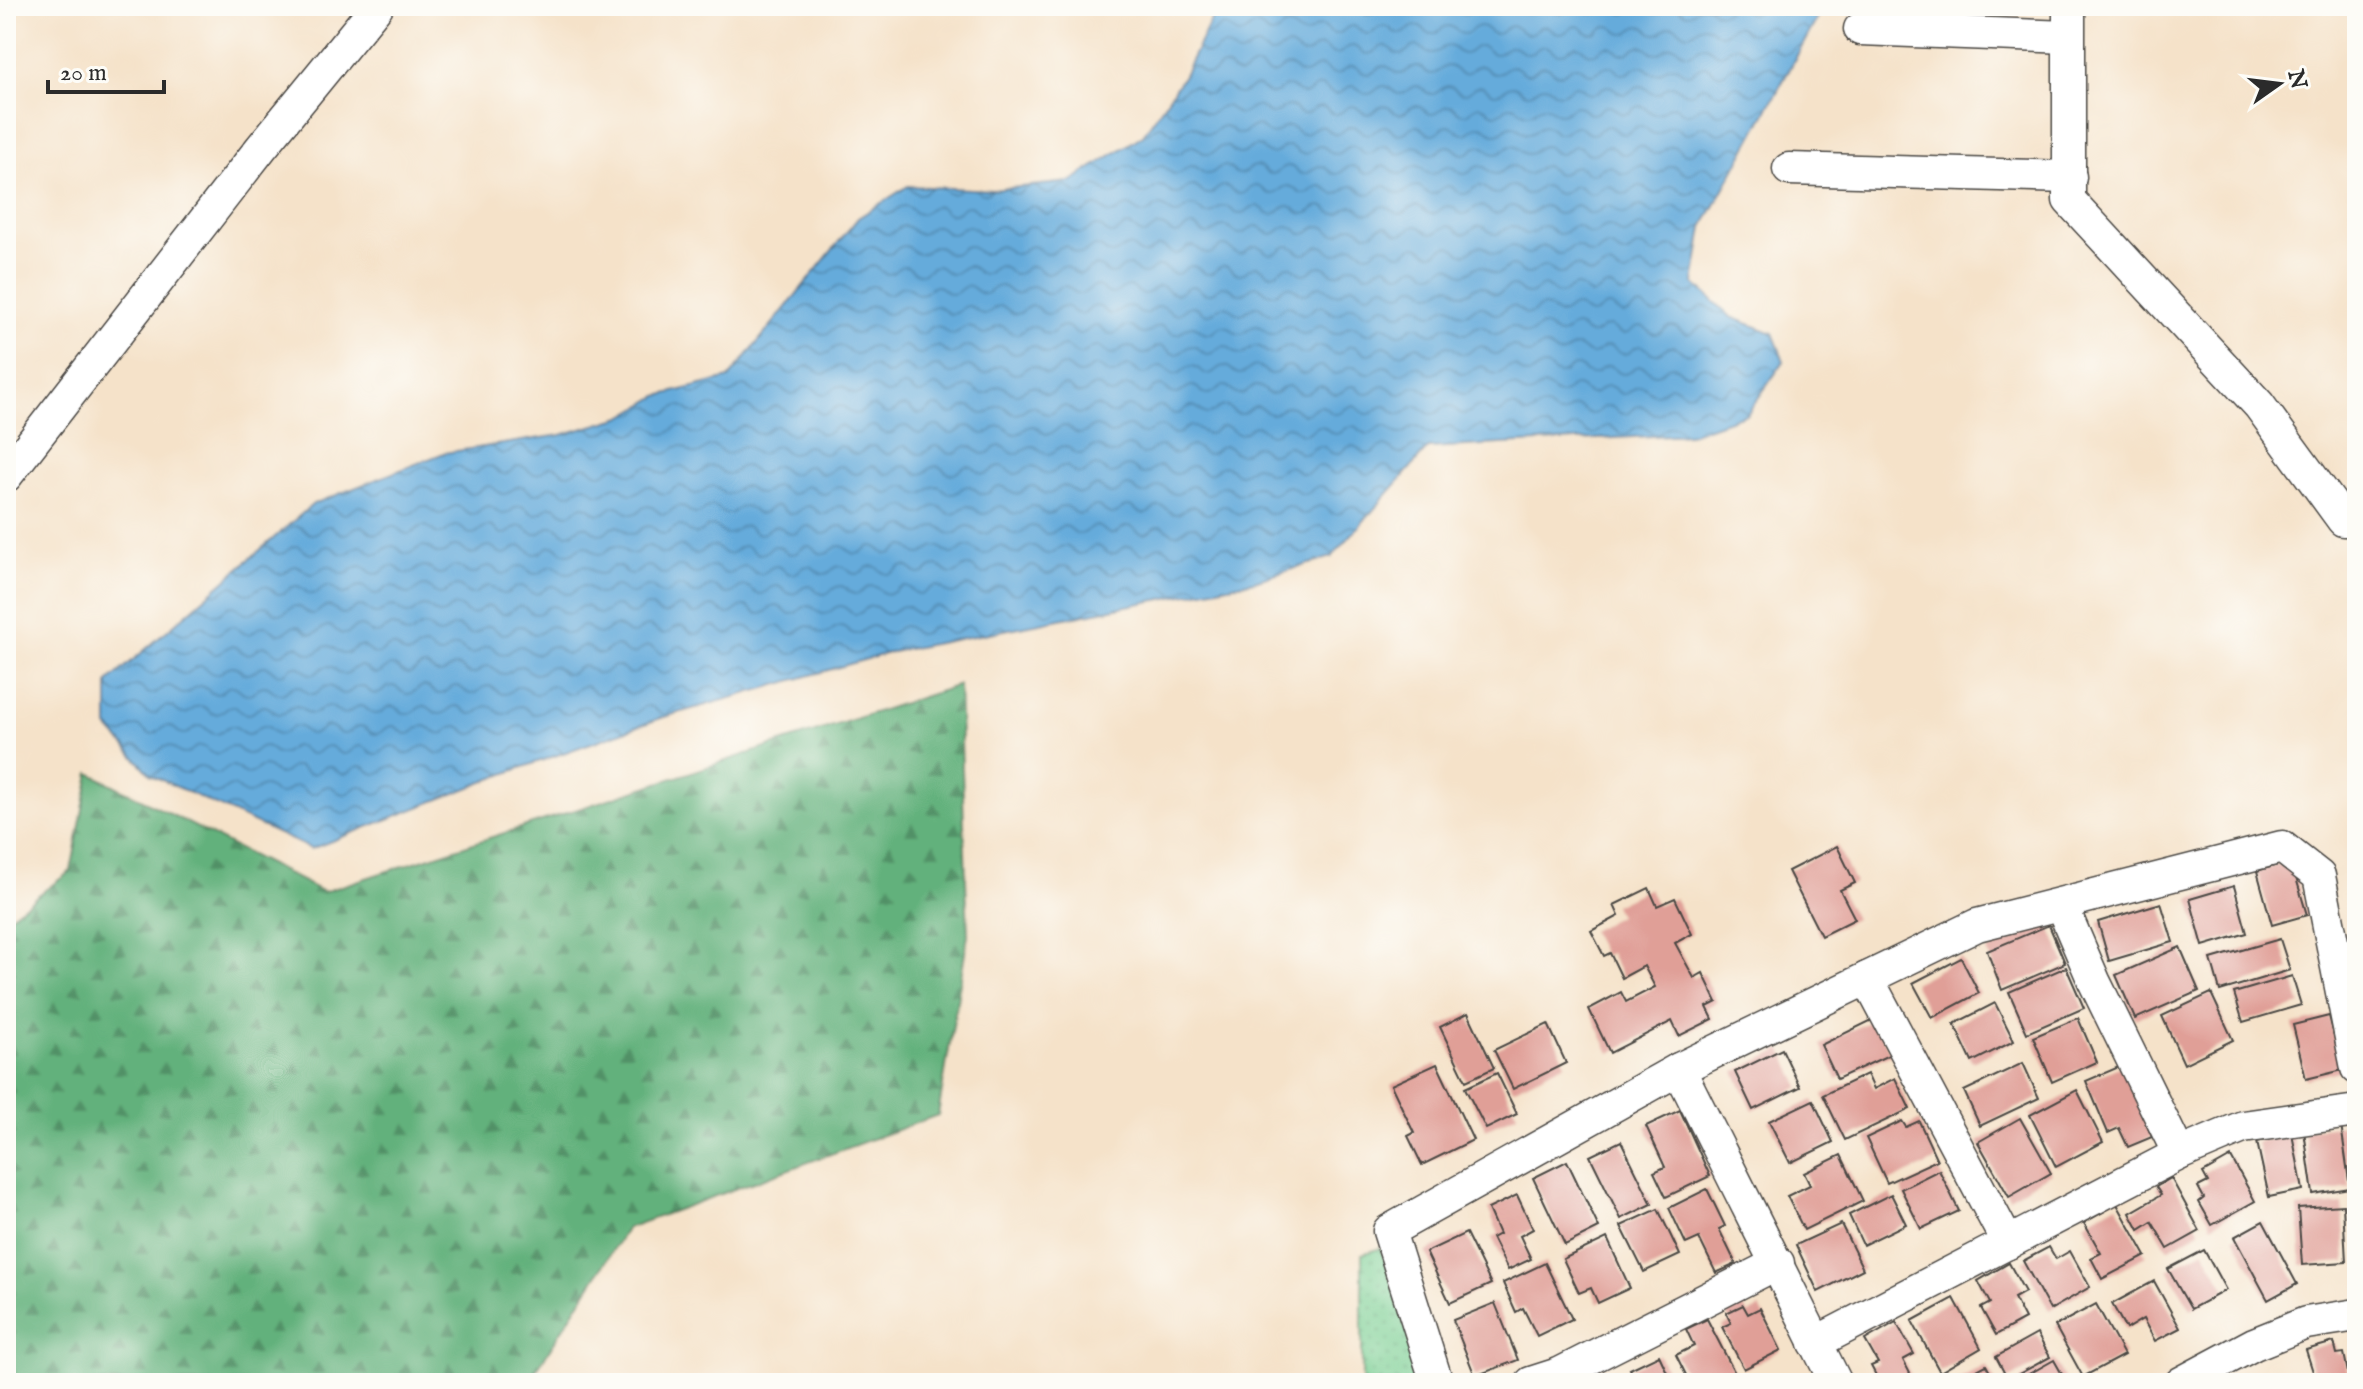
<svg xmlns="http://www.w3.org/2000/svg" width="2363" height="1389" font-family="'IM FELL English',serif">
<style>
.forest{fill:url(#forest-firs);stroke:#466e54;stroke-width:2}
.park{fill:url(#park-dots);stroke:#527c5e;stroke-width:2}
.water{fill:url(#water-waves);stroke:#486b83;stroke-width:2}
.building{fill:#e09f97}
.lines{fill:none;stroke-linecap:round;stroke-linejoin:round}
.minor-casing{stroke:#494643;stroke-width:35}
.minor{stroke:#fff;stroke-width:32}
</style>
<defs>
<pattern id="forest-firs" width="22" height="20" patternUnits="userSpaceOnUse" patternTransform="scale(2)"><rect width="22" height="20" fill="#62b17c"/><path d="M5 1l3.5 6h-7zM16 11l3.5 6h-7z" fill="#519066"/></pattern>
<pattern id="park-dots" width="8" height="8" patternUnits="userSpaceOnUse" patternTransform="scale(2)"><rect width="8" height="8" fill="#78ce92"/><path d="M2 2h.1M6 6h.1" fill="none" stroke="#68b17e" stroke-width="1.8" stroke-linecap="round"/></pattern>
<pattern id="water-waves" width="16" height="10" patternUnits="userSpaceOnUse" patternTransform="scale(2)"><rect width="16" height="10" fill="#65abdb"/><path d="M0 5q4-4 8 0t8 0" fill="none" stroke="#538bb2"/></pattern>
</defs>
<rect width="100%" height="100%" fill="#fdfcf7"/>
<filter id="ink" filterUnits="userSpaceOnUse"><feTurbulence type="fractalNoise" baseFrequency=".0125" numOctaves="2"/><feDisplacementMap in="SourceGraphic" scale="16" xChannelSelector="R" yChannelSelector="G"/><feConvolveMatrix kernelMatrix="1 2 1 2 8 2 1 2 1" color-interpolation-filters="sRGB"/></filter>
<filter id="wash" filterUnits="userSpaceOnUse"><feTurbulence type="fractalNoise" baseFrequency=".006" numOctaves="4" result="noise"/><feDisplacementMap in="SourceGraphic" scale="32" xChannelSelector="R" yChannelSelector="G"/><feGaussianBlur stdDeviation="1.8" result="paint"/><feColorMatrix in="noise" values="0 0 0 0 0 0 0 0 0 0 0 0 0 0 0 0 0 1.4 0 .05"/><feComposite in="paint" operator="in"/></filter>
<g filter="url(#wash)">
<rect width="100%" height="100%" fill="#f5e2c9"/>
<!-- forest -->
<path class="forest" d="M959,685L968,935L938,1115L627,1228L528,1383H6V919L71,871L90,773L323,892Z"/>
<!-- park -->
<path class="park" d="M1381,1248L1425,1383H1362V1254Z"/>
<!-- water -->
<path class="water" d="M1218,6H1824L1703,227L1694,283L1731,317L1773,333L1784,361L1747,414L1689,434L1428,448L1332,557L1254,581L892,652L664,717L504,774L311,849L151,775L108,727V682L313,504L444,453L561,435L622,417L658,396L729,378L858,218L908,186L992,190L1070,182L1143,135L1184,75Z"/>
<g id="blocks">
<!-- building -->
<g class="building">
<path d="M1837,846L1855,883L1840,890L1855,919L1821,936L1788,871Z"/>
<path d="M2291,861L2307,915L2272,925L2257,871Z"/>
<path d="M2234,886L2247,933L2203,946L2190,899Z"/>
<path d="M1649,888L1657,906L1675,898L1692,934L1675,943L1694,978L1703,973L1717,1002L1707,1007L1713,1019L1679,1036L1672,1021L1610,1053L1589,1009L1621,992L1626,1002L1655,987L1644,966L1622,978L1610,953L1604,956L1591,931L1619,916L1614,905Z"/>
<path d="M2161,903L2173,942L2109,961L2098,922Z"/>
<path d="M2049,925L2065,963L2002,990L1987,951Z"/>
<path d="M2280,939L2290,970L2220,991L2211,959Z"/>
<path d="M2180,947L2199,991L2135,1019L2116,975Z"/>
<path d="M1961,958L1979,993L1932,1018L1913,983Z"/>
<path d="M2066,967L2084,1008L2027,1033L2009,992Z"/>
<path d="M2292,976L2301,1005L2243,1022L2234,993Z"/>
<path d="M2211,993L2233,1040L2184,1064L2162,1016Z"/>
<path d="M1995,1003L2014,1041L1972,1062L1954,1024Z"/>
<path d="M1468,1013L1494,1068L1466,1081L1440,1027Z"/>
<path d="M2329,1016L2343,1070L2306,1079L2293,1025Z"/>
<path d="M2078,1018L2097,1062L2052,1082L2033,1037Z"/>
<path d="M1874,1019L1891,1054L1837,1079L1821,1045Z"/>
<path d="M1548,1024L1566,1063L1513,1089L1494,1050Z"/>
<path d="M1782,1049L1800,1087L1753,1110L1735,1072Z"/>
<path d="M2023,1063L2039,1098L1980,1126L1964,1091Z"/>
<path d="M1437,1064L1473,1140L1422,1165L1408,1136L1414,1133L1391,1085Z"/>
<path d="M2121,1066L2152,1137L2128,1147L2119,1128L2108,1133L2086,1081Z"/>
<path d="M1497,1073L1517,1114L1486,1129L1465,1088Z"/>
<path d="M1867,1074L1874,1089L1895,1078L1910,1109L1845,1140L1823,1095Z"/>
<path d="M2077,1090L2103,1142L2056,1167L2030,1115Z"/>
<path d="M1813,1100L1833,1142L1790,1163L1769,1121Z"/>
<path d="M1680,1110L1710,1176L1666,1197L1654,1172L1665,1167L1646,1126Z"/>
<path d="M2020,1118L2051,1173L2009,1197L1978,1142Z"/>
<path d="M1902,1121L1906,1127L1919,1121L1937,1160L1887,1183L1866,1138Z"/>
<path d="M2341,1125L2350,1188L2313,1194L2304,1131Z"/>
<path d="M2292,1134L2303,1190L2269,1197L2257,1142Z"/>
<path d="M1621,1141L1652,1204L1621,1219L1590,1156Z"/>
<path d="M1841,1155L1863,1201L1804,1230L1787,1196L1810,1185L1804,1173Z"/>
<path d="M2231,1157L2255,1201L2212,1225L2199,1202L2204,1198L2198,1187L2208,1182L2203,1173Z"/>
<path d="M1567,1161L1599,1228L1565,1245L1533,1178Z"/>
<path d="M1939,1170L1959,1211L1921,1229L1901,1189Z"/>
<path d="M2171,1178L2200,1231L2168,1249L2152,1222L2139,1230L2130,1213L2161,1195L2156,1187Z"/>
<path d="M1707,1189L1725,1226L1719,1229L1736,1264L1716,1273L1699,1238L1686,1244L1669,1208Z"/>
<path d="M1891,1194L1906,1224L1863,1245L1849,1215Z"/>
<path d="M1517,1195L1533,1229L1520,1236L1531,1259L1508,1270L1492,1238L1499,1234L1488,1209Z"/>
<path d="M2117,1204L2146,1256L2102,1279L2091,1258L2101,1253L2084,1223Z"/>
<path d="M2343,1205L2346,1262L2302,1265L2298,1208Z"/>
<path d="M1658,1209L1680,1255L1644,1272L1621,1226Z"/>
<path d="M2263,1221L2297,1284L2268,1300L2234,1237Z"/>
<path d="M1841,1224L1863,1269L1818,1292L1796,1245Z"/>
<path d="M1466,1233L1491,1284L1450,1303L1426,1252Z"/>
<path d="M1607,1238L1630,1288L1598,1303L1591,1288L1579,1293L1563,1259Z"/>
<path d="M2049,1247L2056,1259L2070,1251L2090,1287L2050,1310L2023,1261Z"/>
<path d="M2204,1250L2226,1290L2191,1309L2168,1269Z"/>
<path d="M1545,1263L1572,1319L1537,1336L1523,1308L1516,1312L1503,1283Z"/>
<path d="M2009,1263L2025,1292L2014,1298L2025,1319L1996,1335L1981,1308L1990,1303L1978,1281Z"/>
<path d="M2154,1281L2180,1328L2155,1341L2143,1319L2126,1329L2112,1304Z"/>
<path d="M1954,1298L1981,1348L1940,1372L1912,1321Z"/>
<path d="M1495,1303L1518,1360L1475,1376L1453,1320Z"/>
<path d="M2096,1304L2124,1355L2083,1377L2055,1326Z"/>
<path d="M1743,1305L1748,1314L1760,1308L1781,1350L1744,1369L1722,1327L1731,1323L1726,1313Z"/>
<path d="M1707,1319L1738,1379L1732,1383H1690L1676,1355L1694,1346L1686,1329Z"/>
<path d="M1896,1322L1914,1354L1903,1360L1915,1383H1880L1871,1366L1878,1363L1865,1340Z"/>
<path d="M2037,1334L2050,1357L2008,1380L1996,1357Z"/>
<path d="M2334,1342L2337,1354L2344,1353L2350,1383H2321L2319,1373L2314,1375L2306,1350Z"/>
<path d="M1659,1355L1672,1383H1638L1630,1369Z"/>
<path d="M2054,1360L2067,1383H2022L2020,1379Z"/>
<path d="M1986,1365L1996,1383H1953Z"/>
</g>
</g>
</g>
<g filter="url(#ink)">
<use href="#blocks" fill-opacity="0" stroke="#494643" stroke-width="2"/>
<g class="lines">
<defs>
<g id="minor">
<path d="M2069,6V200L2259,405L2343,520H2357"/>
<path d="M1860,29L2068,37"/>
<path d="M1789,169L2070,177"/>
<path d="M6,476L261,148L377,6"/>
<path d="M2061,904L2094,981L2179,1154"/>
<path d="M1867,978L2008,1243"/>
<path d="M1679,1069L1836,1383"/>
<path d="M1815,1343L2179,1154L2243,1127L2357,1111"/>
<path d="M1437,1383L1389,1231L1679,1069L1977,925L2282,847L2319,876L2357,1068"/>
<path d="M1531,1383L1559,1374L1778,1263"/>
<path d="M2181,1383L2254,1344L2306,1323L2357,1315"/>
</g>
</defs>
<!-- minor casing -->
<use href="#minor" class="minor-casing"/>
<!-- minor -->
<use href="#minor" class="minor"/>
</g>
</g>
<!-- margin -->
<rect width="2363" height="1389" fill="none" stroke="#fdfcf7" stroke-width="32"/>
<!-- north arrow -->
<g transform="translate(2279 84) rotate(76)" stroke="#fdfcf7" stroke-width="6" paint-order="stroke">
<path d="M0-6L14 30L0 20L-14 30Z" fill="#2b2b2b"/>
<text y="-12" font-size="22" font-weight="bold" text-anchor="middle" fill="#2b2b2b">N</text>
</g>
<!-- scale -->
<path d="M48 80v12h116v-12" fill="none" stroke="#2b2b2b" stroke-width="4"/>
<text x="60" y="80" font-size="24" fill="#2b2b2b" stroke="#fdfcf7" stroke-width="6" paint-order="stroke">20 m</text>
</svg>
